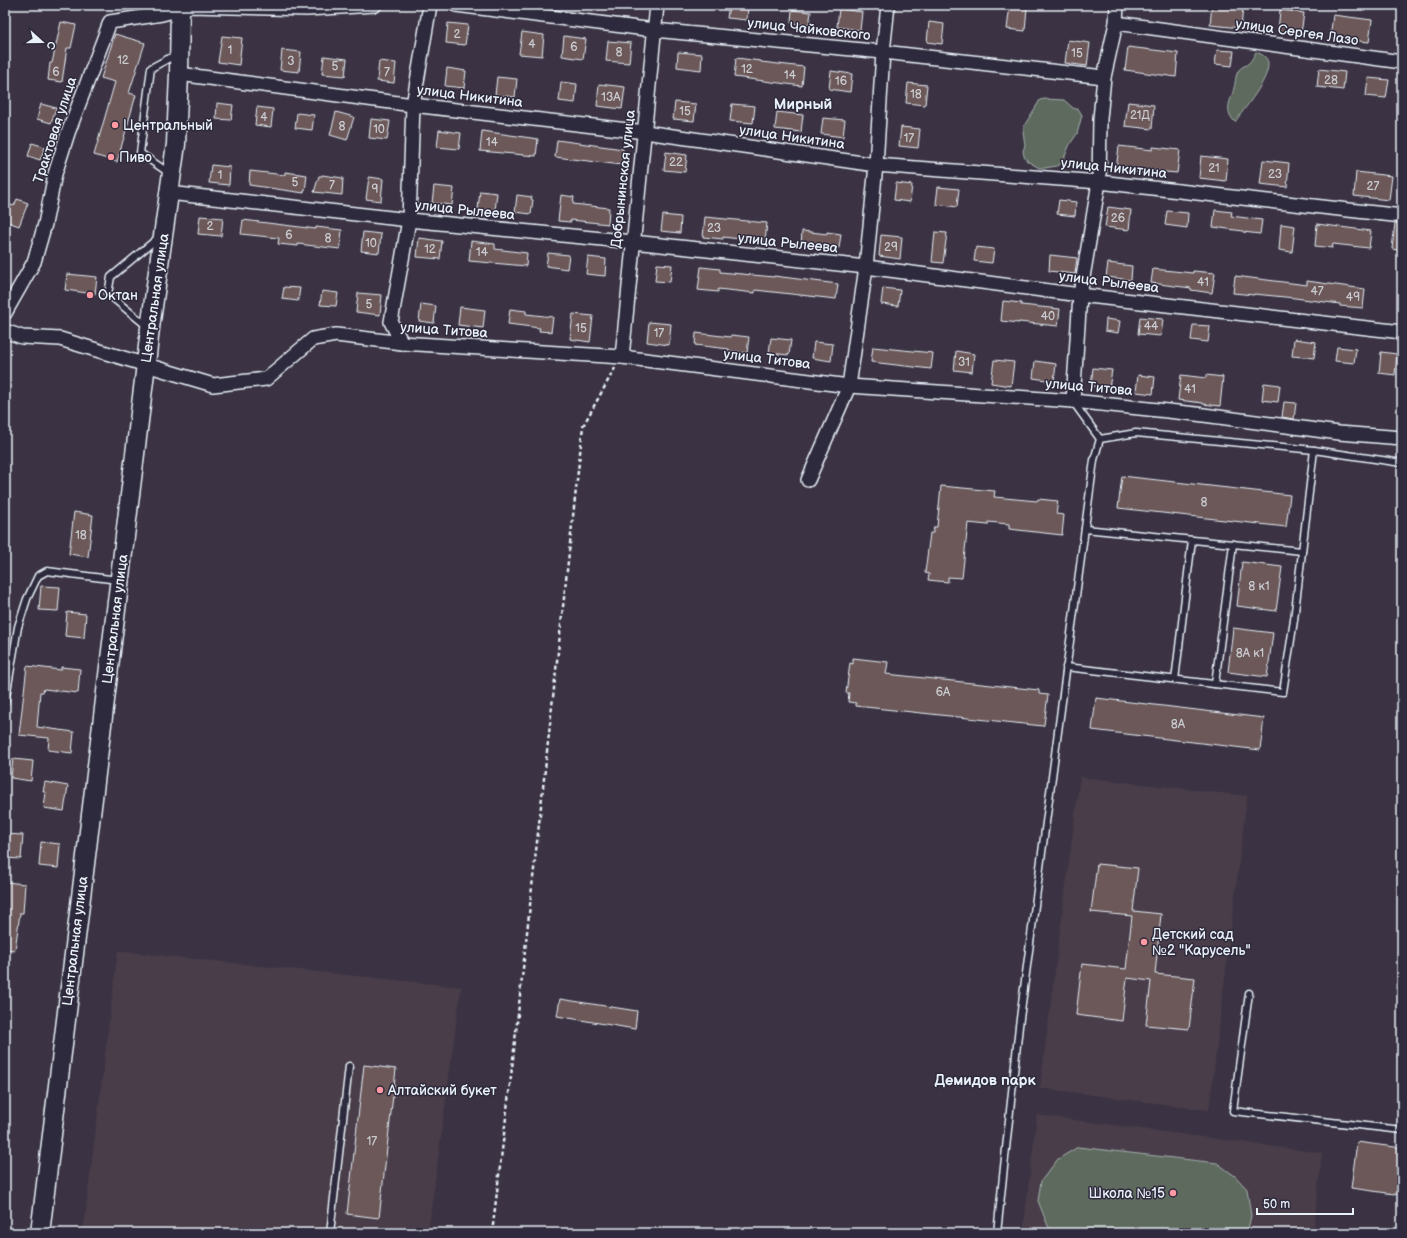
<svg xmlns="http://www.w3.org/2000/svg" width="1407" height="1238" font-family="'Balsamiq Sans',sans-serif">
<style>
.built{fill:#4a3e4a}
.green{fill:#5e6a5f;stroke:#a3aeac}
.building{fill:#6c5859;stroke:#e8f1f8}
.lines{fill:none;stroke-linecap:round;stroke-linejoin:round}
.lane-casing{stroke:#e8f1f8;stroke-width:9}
.street-casing{stroke:#e8f1f8;stroke-width:16}
.secondary-casing{stroke:#e8f1f8;stroke-width:21}
.path{stroke:#e8f1f8;stroke-width:2.5;stroke-dasharray:4 3;stroke-linecap:butt}
.lane{stroke:#2f2a3d;stroke-width:6}
.street{stroke:#2f2a3d;stroke-width:13}
.secondary{stroke:#2f2a3d;stroke-width:18}
.poi-dot{fill:#ff9aa2;stroke:#2f2a3d;stroke-width:1.5}
.labels{text-anchor:middle;dominant-baseline:central;stroke-width:3;stroke-linejoin:round;paint-order:stroke}
.number-label{font-size:12px;fill:#c9cbd0}
.street-label{font-size:14px;fill:#e8f1f8;stroke:#2f2a3d}
.poi-label{font-size:14px;fill:#e8f1f8;stroke:#2f2a3d;text-anchor:start}
.neighbourhood-label{font-size:15px;font-weight:bold;fill:#e8f1f8;stroke:#2f2a3d}
</style>
<rect width="100%" height="100%" fill="#3b3343"/>
<filter id="ink" filterUnits="userSpaceOnUse"><feTurbulence type="fractalNoise" baseFrequency=".025" numOctaves="2"/><feDisplacementMap in="SourceGraphic" scale="8" xChannelSelector="R" yChannelSelector="G"/><feConvolveMatrix kernelMatrix="1 2 1 2 8 2 1 2 1" color-interpolation-filters="sRGB"/></filter>
<g filter="url(#ink)">
<!-- built -->
<g class="built">
<path d="M1080,777L1247,796L1209,1110L1040,1088Z"/>
<path d="M118,951L461,987L428,1233H83Z"/>
<path d="M1037,1115L1322,1153L1313,1233H1023Z"/>
</g>
<!-- green -->
<g class="green">
<path d="M1256,52C1262,54 1269,58 1268,65C1268,81 1244,109 1235,122C1223,110 1231,101 1234,88C1236,81 1235,75 1239,70C1242,66 1246,66 1249,63C1252,60 1254,55 1256,52Z"/>
<path d="M1045,99L1064,100L1073,108L1079,110L1082,115L1077,134L1070,144L1062,163L1057,166L1045,168H1039L1027,161L1024,156L1023,151L1025,145L1023,132L1024,126L1040,100Z"/>
<path d="M1078,1147L1217,1163L1235,1176L1247,1189L1251,1216L1247,1233H1054L1048,1226L1038,1201L1041,1181L1058,1159Z"/>
</g>
<!-- building -->
<g class="building">
<path d="M729,5L748,6L747,20L727,18Z"/>
<path d="M1010,5L1027,7L1025,31L1007,29Z"/>
<path d="M1212,5L1243,7L1241,28L1210,25Z"/>
<path d="M839,9L862,12L860,30L837,27Z"/>
<path d="M792,10L811,12L809,25L791,23Z"/>
<path d="M1280,10L1304,13L1301,34L1278,32Z"/>
<path d="M1333,15L1372,20L1369,42L1330,38Z"/>
<path d="M61,22L76,25L71,48H67L62,82L48,80L50,63H52Z"/>
<path d="M929,22L944,24L942,44L927,42Z"/>
<path d="M448,23L468,25L465,45L446,43Z"/>
<path d="M522,32L544,35L542,56L519,54Z"/>
<path d="M115,34L145,43L129,93L136,95L117,162L94,155L115,82L101,78Z"/>
<path d="M222,36L242,38L239,65L218,62Z"/>
<path d="M564,36L586,39L583,59L562,56Z"/>
<path d="M1068,40L1090,43L1087,66L1065,63Z"/>
<path d="M608,41L631,43L629,63L606,61Z"/>
<path d="M1128,47L1178,53L1176,77L1125,70Z"/>
<path d="M282,50L301,52L299,72L280,70Z"/>
<path d="M1217,50L1234,51L1232,66L1215,64Z"/>
<path d="M678,52L702,54L701,70L677,67Z"/>
<path d="M324,56L347,59L345,76L322,74Z"/>
<path d="M736,58L761,61V62L804,67L802,86L734,77Z"/>
<path d="M379,61L396,63L394,83L377,81Z"/>
<path d="M447,68L466,71L464,88L445,86Z"/>
<path d="M1319,69L1345,72L1343,90L1317,87Z"/>
<path d="M831,71L852,74L850,92L829,89Z"/>
<path d="M497,77L517,79L515,97L495,95Z"/>
<path d="M1368,78L1389,80L1386,98L1366,96Z"/>
<path d="M561,82L577,84L575,103L559,101Z"/>
<path d="M908,83L927,85L925,105L906,103Z"/>
<path d="M599,84L625,87L622,109L597,106Z"/>
<path d="M675,102L696,104L694,121L673,119Z"/>
<path d="M1128,102L1154,105L1152,129L1125,126Z"/>
<path d="M217,103L233,105L231,120L216,119Z"/>
<path d="M41,104L56,108L51,123L37,119Z"/>
<path d="M732,104L755,106L753,123L730,121Z"/>
<path d="M257,107L273,109L271,127L255,125Z"/>
<path d="M336,112L354,117L347,140L330,135Z"/>
<path d="M777,112L803,115L801,132L775,129Z"/>
<path d="M297,113L314,115L312,130L295,128Z"/>
<path d="M823,118L845,120L843,137L821,134Z"/>
<path d="M371,119L390,121L387,140L369,138Z"/>
<path d="M901,127L920,129L918,148L899,146Z"/>
<path d="M439,130L461,133L459,149L437,147Z"/>
<path d="M482,131L538,139L536,156L480,151Z"/>
<path d="M557,140L623,149L622,165L555,157Z"/>
<path d="M32,143L45,147L40,160L28,156Z"/>
<path d="M1119,146L1153,150V147L1180,150L1177,173L1143,170V173L1116,170Z"/>
<path d="M666,152L687,155L685,172L664,170Z"/>
<path d="M1201,156L1228,159L1226,181L1199,178Z"/>
<path d="M1263,160L1289,163L1287,187L1260,184Z"/>
<path d="M211,165L230,167L229,185L209,183Z"/>
<path d="M250,171L285,175V172L307,175L305,191H304V193L249,185Z"/>
<path d="M1356,172L1392,176L1389,200L1354,196Z"/>
<path d="M322,175L343,178L342,195L314,192L319,176H322Z"/>
<path d="M369,177L383,179L381,201L366,199Z"/>
<path d="M896,183L912,185L910,202L894,200Z"/>
<path d="M434,186L454,188L452,205L432,203Z"/>
<path d="M938,187L959,189L957,207L936,204Z"/>
<path d="M480,191L497,193L495,211L478,209Z"/>
<path d="M517,195L532,197L531,199L533,200L531,214L515,212Z"/>
<path d="M561,195L574,197L573,204L609,208L608,224L571,220V222L558,221Z"/>
<path d="M17,199L28,203L19,226L5,221V203L14,206Z"/>
<path d="M1059,200L1076,202L1075,216L1057,214Z"/>
<path d="M1108,207L1131,210L1129,230L1105,227Z"/>
<path d="M1215,210L1232,212L1231,216L1262,220L1260,234L1243,232V231L1213,227Z"/>
<path d="M1167,211L1188,213L1187,228L1165,225Z"/>
<path d="M663,215L681,217L680,233L661,231Z"/>
<path d="M200,216L223,218L221,236L198,234Z"/>
<path d="M705,217L767,223L765,242L723,237V239L703,237Z"/>
<path d="M243,220L316,229V227L342,230L340,249L298,244V246L278,244L279,238L241,234Z"/>
<path d="M1395,223L1402,224V251L1392,249Z"/>
<path d="M1281,224L1295,226L1292,252L1279,250Z"/>
<path d="M1317,224L1371,231L1369,248L1333,244L1332,248L1315,246Z"/>
<path d="M802,231L827,234V232L841,234L839,248L818,246V248L801,246Z"/>
<path d="M363,232L381,234L379,253L361,251Z"/>
<path d="M935,232L947,233L943,263L932,262Z"/>
<path d="M881,235L902,237L900,259L879,256Z"/>
<path d="M419,238L442,241L440,259L417,257Z"/>
<path d="M471,241L495,244V249L527,253L526,266L469,261Z"/>
<path d="M976,247L994,249L992,263L974,261Z"/>
<path d="M548,253L569,255L567,269L546,266Z"/>
<path d="M1050,255L1077,258L1075,274L1049,271Z"/>
<path d="M588,257L606,259L605,276L586,274Z"/>
<path d="M1108,263L1132,266L1131,280L1106,277Z"/>
<path d="M657,264L672,265L670,282L655,281Z"/>
<path d="M701,267L720,269V272L774,277V276L838,284L836,299L755,290V293L718,289V292L698,290Z"/>
<path d="M1153,269L1193,273V271L1215,273L1212,293L1191,290V288L1151,283Z"/>
<path d="M67,274L97,277L95,294L65,290Z"/>
<path d="M1235,276L1307,285V281L1365,289L1363,308L1340,306V304L1295,298L1254,294V295L1233,293Z"/>
<path d="M284,287L300,288L298,301L282,299Z"/>
<path d="M883,288L900,290L898,306L881,304Z"/>
<path d="M322,291L338,293L336,306L320,305Z"/>
<path d="M358,293L382,295L380,315L356,312Z"/>
<path d="M1003,301L1021,303V305L1060,309L1058,326L1019,322V323L1001,321Z"/>
<path d="M421,304L436,306L434,323L419,321Z"/>
<path d="M460,307L485,310L483,328L458,325Z"/>
<path d="M510,309L526,311V314L553,317L551,332L539,331L540,328L508,324Z"/>
<path d="M573,314L593,316L590,342L570,339Z"/>
<path d="M1140,317L1163,319L1161,336L1138,334Z"/>
<path d="M1106,319L1120,321L1118,333L1105,331Z"/>
<path d="M649,322L671,324L669,345L647,342Z"/>
<path d="M1193,325L1210,326L1208,342L1191,340Z"/>
<path d="M696,333L731,337V335L749,337L747,353L729,351V349L695,345Z"/>
<path d="M771,338L791,340L789,355L769,353Z"/>
<path d="M1294,339L1316,342L1314,358L1292,356Z"/>
<path d="M814,342L833,344L831,361L812,358Z"/>
<path d="M873,347L933,353L931,369L871,362Z"/>
<path d="M1337,347L1356,349L1354,363L1335,361Z"/>
<path d="M956,351L974,354L972,372L954,370Z"/>
<path d="M1381,352L1397,354L1395,375L1379,373Z"/>
<path d="M994,360L1014,362L1011,386L991,383Z"/>
<path d="M1035,361L1056,364L1054,381L1033,378Z"/>
<path d="M1093,368L1112,370L1109,388L1091,386Z"/>
<path d="M1138,375L1155,377L1153,394L1136,392Z"/>
<path d="M1181,375L1206,378V375L1223,377L1220,406L1203,404V403L1178,400Z"/>
<path d="M1264,383L1280,385L1278,402L1262,400Z"/>
<path d="M1284,402L1296,403L1294,419L1282,417Z"/>
<path d="M1122,476L1290,495L1286,527L1118,508Z"/>
<path d="M941,486L995,491L994,497L1037,501L1038,499L1058,501L1056,514L1064,515L1062,535L1009,529V524L988,522V525L968,523L962,578L948,577V582L928,580L929,574L925,573L930,533H933L934,527H937Z"/>
<path d="M74,512L93,515L88,557L69,554Z"/>
<path d="M1242,562L1282,567L1276,611L1237,606Z"/>
<path d="M41,586L60,587L58,611L39,610Z"/>
<path d="M67,612L86,614L84,638L65,636Z"/>
<path d="M1233,628L1273,633L1267,677L1228,672Z"/>
<path d="M853,658L888,662L886,674L1039,690V694L1048,695L1044,725L1043,726L856,706V703L848,702L849,693H846L850,663L853,664Z"/>
<path d="M27,666L61,670V667L80,669L78,693L44,689L43,692H40L37,727L74,732L72,753L48,750L49,738L19,735Z"/>
<path d="M1096,698L1264,718L1260,750L1092,730Z"/>
<path d="M13,759L33,761L31,781L11,778Z"/>
<path d="M45,782L68,786L64,811L44,808L46,792H43Z"/>
<path d="M5,834L23,835L21,859L5,858Z"/>
<path d="M41,842L60,844L58,868L39,866Z"/>
<path d="M1097,864L1138,868L1133,911L1161,914L1155,974L1195,978L1189,1029L1146,1025L1151,981L1127,978L1122,1021L1076,1015L1082,964L1126,969L1132,916L1091,912Z"/>
<path d="M5,882L25,884L23,913H20L15,950L5,949Z"/>
<path d="M560,999L637,1011L635,1029L557,1016Z"/>
<path d="M364,1065L396,1069L379,1218L347,1214Z"/>
<path d="M1357,1142L1402,1148V1195L1351,1188Z"/>
</g>
<g class="lines">
<defs>
<g id="lane">
<path d="M169,173L140,153L151,68L177,54"/>
<path d="M148,327L108,294L111,277L159,237"/>
<path d="M1074,403L1100,439"/>
<path d="M1100,439L1136,433L1314,450L1402,463"/>
<path d="M1085,529L1302,551"/>
<path d="M1066,667L1283,692L1294,620L1314,450"/>
<path d="M1175,680L1192,540"/>
<path d="M1215,684L1233,544"/>
<path d="M5,703L18,627L27,599L38,576L47,571L118,580"/>
<path d="M1249,993L1233,1111L1402,1130"/>
<path d="M330,1233L349,1066"/>
<path d="M997,1233L1019,1026L1094,460L1100,439"/>
</g>
<g id="street">
<path d="M456,5L654,30L883,52L1104,77L1116,23L1117,5"/>
<path d="M1116,23L1402,62"/>
<path d="M179,74L413,105L645,132L876,165L1099,182L1402,216"/>
<path d="M169,193L409,220L633,242L866,267L1080,295L1402,332"/>
<path d="M5,313L34,262L45,224L55,174L68,133L110,22L162,14L191,6L307,9L375,5"/>
<path d="M5,331L22,337L60,339L213,385L266,379L313,339L336,335L402,343L622,357L849,386L1073,401L1196,414L1339,433L1402,438"/>
<path d="M402,343L391,322L409,220L413,105L430,5"/>
<path d="M622,357L657,5"/>
<path d="M1073,401L1080,295L1099,182L1100,119L1104,77"/>
<path d="M808,480L849,386L866,267L876,165L883,52L888,5"/>
</g>
<path id="secondary" d="M40,1233L146,364L150,328L176,144L179,74L180,5"/>
</defs>
<!-- lane casing -->
<use href="#lane" class="lane-casing"/>
<!-- street casing -->
<use href="#street" class="street-casing"/>
<!-- secondary casing -->
<use href="#secondary" class="secondary-casing"/>
<!-- path -->
<path class="path" d="M492,1233L512,1068L583,426L615,368"/>
<!-- lane -->
<use href="#lane" class="lane"/>
<!-- street -->
<use href="#street" class="street"/>
<!-- secondary -->
<use href="#secondary" class="secondary"/>
</g>
</g>
<!-- markers -->
<g class="poi-dot">
<circle cx="115" cy="125" r="4"/>
<circle cx="111" cy="157" r="4"/>
<circle cx="90" cy="295" r="4"/>
<circle cx="1144" cy="942" r="4"/>
<circle cx="380" cy="1090" r="4"/>
<circle cx="1173" cy="1193" r="4"/>
</g>
<g class="labels">
<!-- number labels -->
<g class="number-label">
<text x="457" y="34">2</text>
<text x="532" y="44">4</text>
<text x="574" y="47">6</text>
<text x="230" y="50">1</text>
<text x="619" y="52">8</text>
<text x="1077" y="53">15</text>
<text x="123" y="60">12</text>
<text x="291" y="61">3</text>
<text x="335" y="66">5</text>
<text x="747" y="69">12</text>
<text x="56" y="72">6</text>
<text x="387" y="72">7</text>
<text x="790" y="75">14</text>
<text x="1331" y="80">28</text>
<text x="841" y="81">16</text>
<text x="916" y="94">18</text>
<text x="611" y="97">13А</text>
<text x="685" y="111">15</text>
<text x="1140" y="115">21Д</text>
<text x="264" y="117">4</text>
<text x="342" y="126">8</text>
<text x="379" y="129">10</text>
<text x="909" y="138">17</text>
<text x="492" y="142">14</text>
<text x="676" y="162">22</text>
<text x="1214" y="168">21</text>
<text x="1275" y="174">23</text>
<text x="220" y="175">1</text>
<text x="295" y="182">5</text>
<text x="332" y="185">7</text>
<text x="1373" y="186">27</text>
<text x="375" y="189">9</text>
<text x="1118" y="218">26</text>
<text x="210" y="226">2</text>
<text x="714" y="228">23</text>
<text x="289" y="235">6</text>
<text x="328" y="238">8</text>
<text x="371" y="243">10</text>
<text x="891" y="247">29</text>
<text x="430" y="249">12</text>
<text x="482" y="252">14</text>
<text x="1203" y="282">41</text>
<text x="1317" y="291">47</text>
<text x="1353" y="297">49</text>
<text x="369" y="304">5</text>
<text x="1048" y="316">40</text>
<text x="1151" y="326">44</text>
<text x="581" y="328">15</text>
<text x="659" y="333">17</text>
<text x="964" y="362">31</text>
<text x="1190" y="389">41</text>
<text x="1204" y="502">8</text>
<text x="81" y="535">18</text>
<text x="1259" y="586">8 к1</text>
<text x="1250" y="653">8А к1</text>
<text x="943" y="692">6А</text>
<text x="1178" y="724">8А</text>
<text x="372" y="1141">17</text>
</g>
<!-- street labels -->
<g class="street-label">
<text transform="translate(809 29) rotate(6)">улица Чайковского</text>
<text transform="translate(1297 32) rotate(8)">улица Сергея Лазо</text>
<text transform="translate(470 96) rotate(7)">улица Никитина</text>
<text transform="translate(55 130) rotate(-72)">Трактовая улица</text>
<text transform="translate(792 137) rotate(8)">улица Никитина</text>
<text transform="translate(1114 168) rotate(6)">улица Никитина</text>
<text transform="translate(623 179) rotate(-84)">Добрынинская улица</text>
<text transform="translate(465 210) rotate(6)">улица Рылеева</text>
<text transform="translate(788 243) rotate(6)">улица Рылеева</text>
<text transform="translate(1109 282) rotate(7)">улица Рылеева</text>
<text transform="translate(155 298) rotate(-82)">Центральная улица</text>
<text transform="translate(444 330) rotate(4)">улица Титова</text>
<text transform="translate(767 359) rotate(7)">улица Титова</text>
<text transform="translate(1089 387) rotate(5)">улица Титова</text>
<text transform="translate(115 619) rotate(-83)">Центральная улица</text>
<text transform="translate(75 941) rotate(-83)">Центральная улица</text>
</g>
<!-- poi labels -->
<g class="poi-label">
<text x="123" y="125">Центральный</text>
<text x="119" y="157">Пиво</text>
<text x="98" y="295">Октан</text>
<text x="1152" y="934">Детский сад<tspan x="1152" dy="16">№2 "Карусель"</tspan></text>
<text x="388" y="1090">Алтайский букет</text>
<text x="1165" y="1193" text-anchor="end">Школа №15</text>
</g>
<!-- neighbourhood labels -->
<g class="neighbourhood-label">
<text x="803" y="104">Мирный</text>
<text x="985" y="1080">Демидов парк</text>
</g>
</g>
<!-- margin -->
<rect width="1407" height="1238" fill="none" stroke="#2f2a3d" stroke-width="20"/>
<rect x="10" y="10" width="1387" height="1218" fill="none" stroke="#e8f1f8" stroke-width="1.5" filter="url(#ink)"/>
<!-- north arrow -->
<g transform="translate(42 42) rotate(111)" stroke="#2f2a3d" stroke-width="3" paint-order="stroke">
<path d="M0-3L7 15L0 10L-7 15Z" fill="#e8f1f8"/>
<text y="-6" font-size="11" font-weight="bold" text-anchor="middle" fill="#e8f1f8">С</text>
</g>
<!-- scale -->
<path d="M1257 1208v6h96v-6" fill="none" stroke="#e8f1f8" stroke-width="2"/>
<text x="1263" y="1208" font-size="12" fill="#e8f1f8" stroke="#2f2a3d" stroke-width="3" paint-order="stroke">50 m</text>
</svg>
